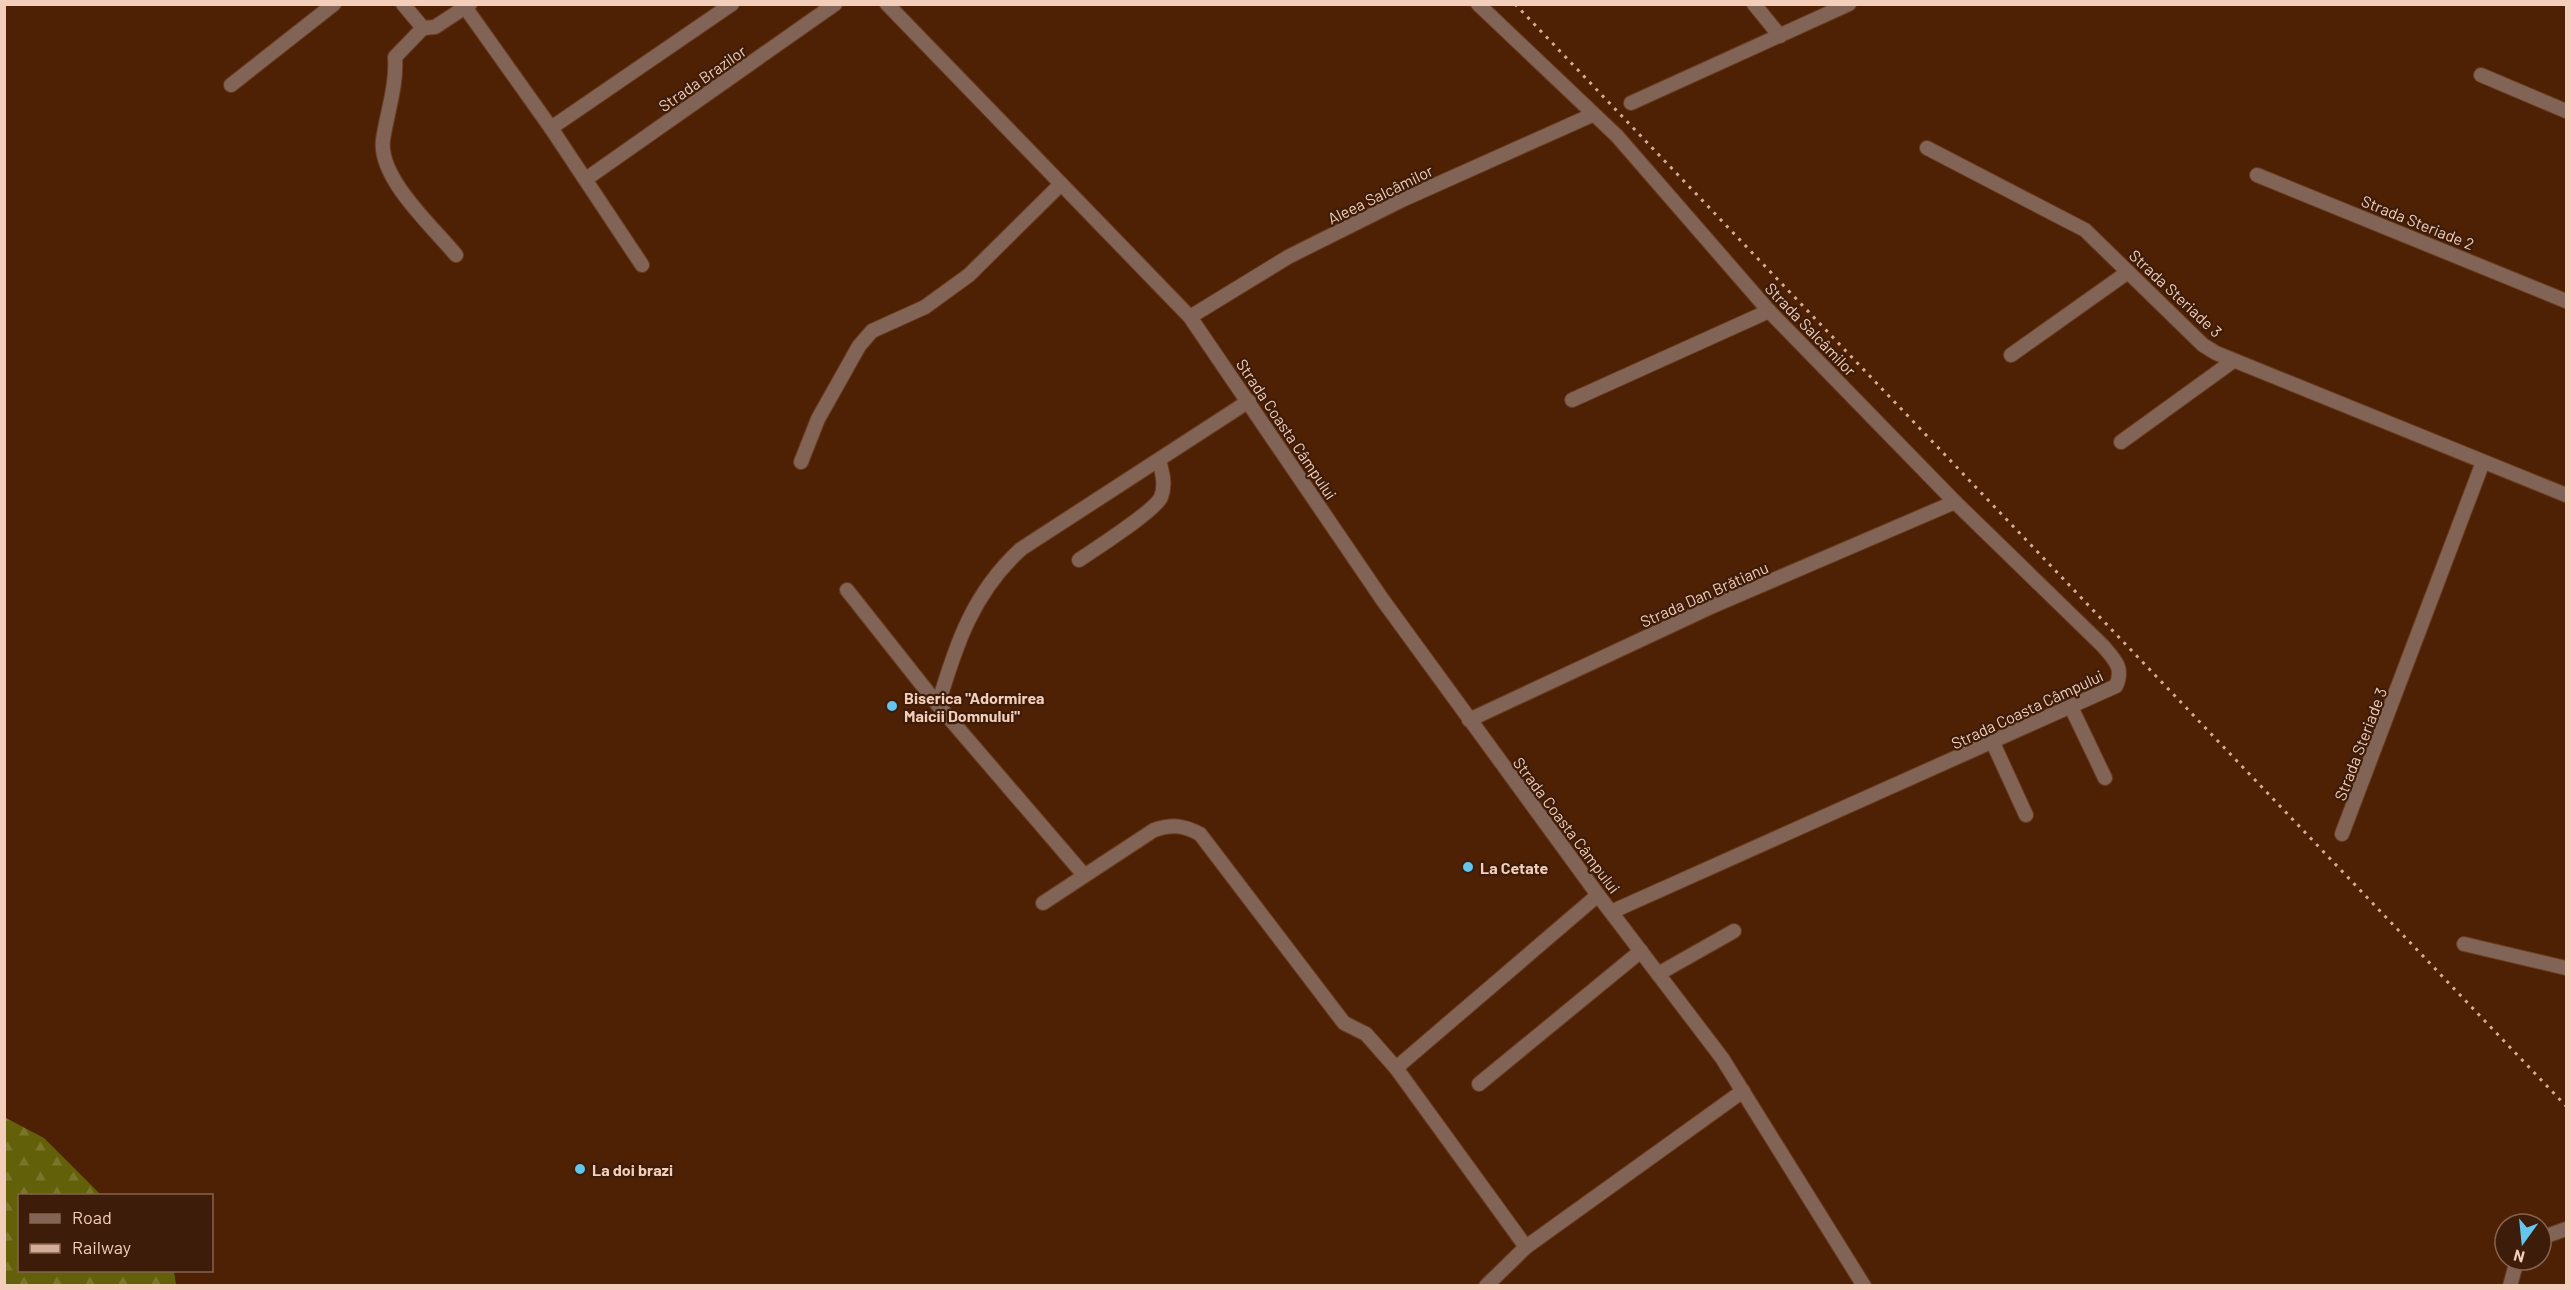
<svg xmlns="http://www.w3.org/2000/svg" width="2571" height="1290" font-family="Barlow,sans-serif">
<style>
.forest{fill:url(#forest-firs)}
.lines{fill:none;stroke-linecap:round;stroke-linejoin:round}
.minor-casing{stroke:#693d21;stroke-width:16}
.minor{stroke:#816455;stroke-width:14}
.rail{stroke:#d4ad98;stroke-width:3;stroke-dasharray:3 6;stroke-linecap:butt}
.poi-dot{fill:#64c5ee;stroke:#3d1c09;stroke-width:2}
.labels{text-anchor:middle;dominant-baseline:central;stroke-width:4.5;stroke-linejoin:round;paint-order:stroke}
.street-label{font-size:16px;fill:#f3cebb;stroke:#3d1c09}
.poi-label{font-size:16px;font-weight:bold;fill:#f3cebb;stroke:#3d1c09;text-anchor:start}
</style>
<defs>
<pattern id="forest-firs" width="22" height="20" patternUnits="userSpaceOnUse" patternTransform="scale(1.5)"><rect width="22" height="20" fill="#626009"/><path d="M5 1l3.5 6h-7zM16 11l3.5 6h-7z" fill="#79762b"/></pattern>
</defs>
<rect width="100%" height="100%" fill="#4f2104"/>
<!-- forest -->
<path class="forest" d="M4,1117L44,1138L101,1195L20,1196V1270L174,1271L176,1285H5Z"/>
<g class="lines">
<defs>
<g id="minor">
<path d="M403,4L423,28L435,27L470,4"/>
<path d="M887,4L1190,317L1382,599L1598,895L1722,1058L1864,1286"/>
<path d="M1478,4L1617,136L1769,311L1955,502L2103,646C2115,660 2124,668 2116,686L1611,912"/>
<path d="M1754,4L1780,36"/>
<path d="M465,7L551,128L732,4"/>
<path d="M423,28L395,57C397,86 387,112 383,140C378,178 433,227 456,255"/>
<path d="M2481,75L2566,111"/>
<path d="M231,85L334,4"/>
<path d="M1631,103L1849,4"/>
<path d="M551,128L642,265"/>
<path d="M1927,148L2085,230L2203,345L2216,353L2566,495"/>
<path d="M2257,175L2566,301"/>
<path d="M586,179L835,4"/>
<path d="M1190,317L1288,257L1402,200L1592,115"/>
<path d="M2011,355L2128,272"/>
<path d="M1572,400L1769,311"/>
<path d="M2121,442L2233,361"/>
<path d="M801,462L818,419L859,346L872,331L925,307L969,275L1061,184"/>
<path d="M1079,560C1095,549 1155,511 1161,497C1166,485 1162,472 1159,460"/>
<path d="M847,590L938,705L1084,875"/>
<path d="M938,705C956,644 973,593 1021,549L1249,401"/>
<path d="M2071,707L2105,778"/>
<path d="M1469,720L1713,606L1955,502"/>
<path d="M1993,743L2026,815"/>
<path d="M2342,834L2483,462"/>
<path d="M1043,903L1154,830C1172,824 1183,825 1200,834L1344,1023L1366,1034L1396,1068L1526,1247"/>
<path d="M2464,944L2566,968"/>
<path d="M1658,974L1734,931"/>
<path d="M1396,1068L1598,895"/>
<path d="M1479,1084L1641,951"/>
<path d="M2541,1238L2566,1229"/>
<path d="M1486,1286L1526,1247L1743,1091"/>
<path d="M2510,1286L2517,1260"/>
</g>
</defs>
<!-- minor casing -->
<use href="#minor" class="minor-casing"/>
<!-- minor -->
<use href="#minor" class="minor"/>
<!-- rail -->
<path class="rail" d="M1515,4L2566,1106"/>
</g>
<!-- markers -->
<g class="poi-dot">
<circle cx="892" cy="706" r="6"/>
<circle cx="1468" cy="867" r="6"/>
<circle cx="580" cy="1169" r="6"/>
</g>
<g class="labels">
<!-- street labels -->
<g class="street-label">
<text transform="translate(702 78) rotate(-35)">Strada Brazilor</text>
<text transform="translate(1380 194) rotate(-26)">Aleea Salcâmilor</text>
<text transform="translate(2418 222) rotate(22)">Strada Steriade 2</text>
<text transform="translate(2176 293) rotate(43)">Strada Steriade 3</text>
<text transform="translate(1811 329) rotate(46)">Strada Salcâmilor</text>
<text transform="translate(1287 429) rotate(56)">Strada Coasta Câmpului</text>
<text transform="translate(1704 594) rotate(-24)">Strada Dan Brătianu</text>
<text transform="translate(2027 709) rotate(-25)">Strada Coasta Câmpului</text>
<text transform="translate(2360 744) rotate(-69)">Strada Steriade 3</text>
<text transform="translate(1567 825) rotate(53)">Strada Coasta Câmpului</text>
</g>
<!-- poi labels -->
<g class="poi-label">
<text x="904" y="697">Biserica "Adormirea<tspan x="904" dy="18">Maicii Domnului"</tspan></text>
<text x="1480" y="867">La Cetate</text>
<text x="592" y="1169">La doi brazi</text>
</g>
</g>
<!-- border -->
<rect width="2571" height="1290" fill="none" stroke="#f3cebb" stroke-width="12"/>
<!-- legend -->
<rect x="18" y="1194" width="195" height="78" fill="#3d1c09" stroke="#866350" stroke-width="1.5"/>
<rect x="30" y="1214" width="30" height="9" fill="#816455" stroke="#866350" stroke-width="1.5"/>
<text x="72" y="1224" font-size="18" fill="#f3cebb">Road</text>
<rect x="30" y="1244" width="30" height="9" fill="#d4ad98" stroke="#866350" stroke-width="1.5"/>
<text x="72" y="1254" font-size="18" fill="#f3cebb">Railway</text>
<!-- north arrow -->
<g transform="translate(2523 1242) rotate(195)"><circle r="28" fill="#3d1c09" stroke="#866350" stroke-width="1.5"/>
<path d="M0-4.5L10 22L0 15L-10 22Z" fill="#64c5ee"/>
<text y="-9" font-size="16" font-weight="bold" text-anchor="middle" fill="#f3cebb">N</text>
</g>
</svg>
